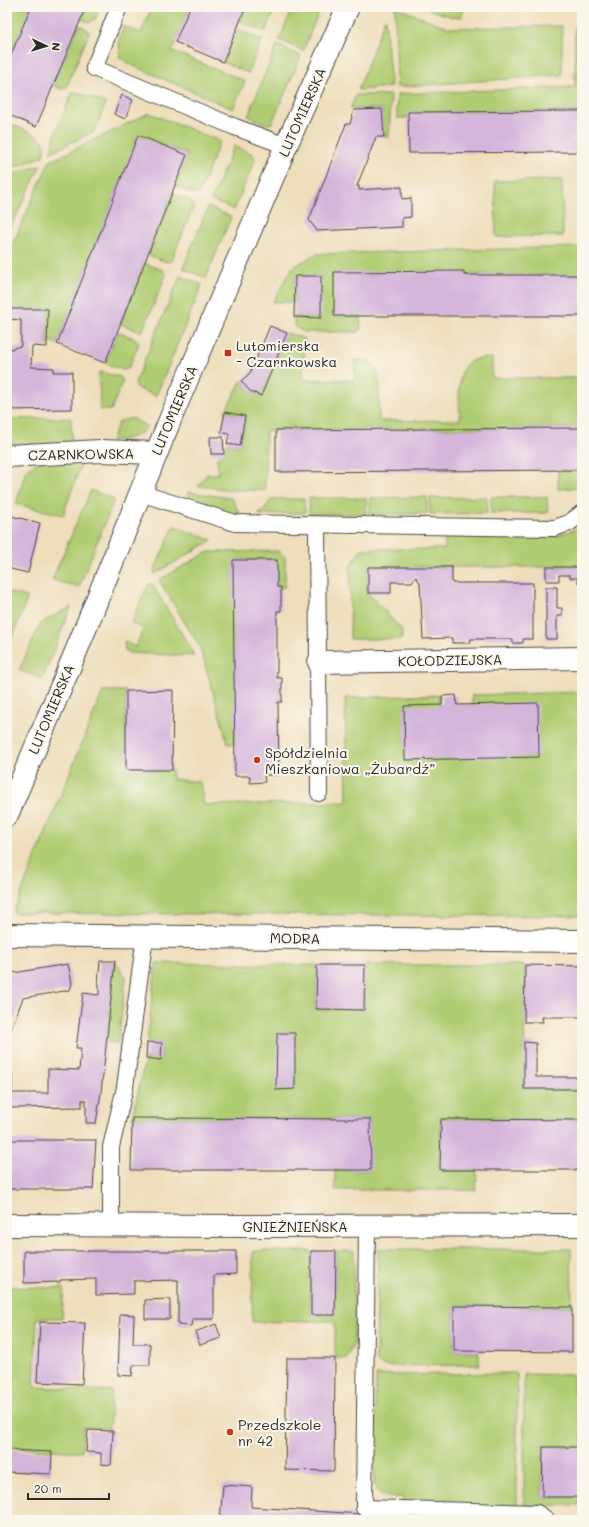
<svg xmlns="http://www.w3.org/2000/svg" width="589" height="1527" font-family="Mali,sans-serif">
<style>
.green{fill:#b1cd73;stroke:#6e7c4f}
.building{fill:#d4b6db}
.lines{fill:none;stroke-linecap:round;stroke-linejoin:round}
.service-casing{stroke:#484641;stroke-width:18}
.minor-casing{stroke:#484641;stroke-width:24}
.secondary-casing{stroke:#484641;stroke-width:24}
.service{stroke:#fff;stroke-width:16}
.minor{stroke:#fff;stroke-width:22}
.secondary{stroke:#fff;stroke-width:22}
.poi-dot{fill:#c8321e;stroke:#fbf7ec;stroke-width:1.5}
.labels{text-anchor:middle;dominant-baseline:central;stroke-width:4;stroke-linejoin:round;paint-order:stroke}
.street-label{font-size:14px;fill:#2b2b2b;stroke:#fbf7ec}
.poi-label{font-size:14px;fill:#2b2b2b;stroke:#fbf7ec;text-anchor:start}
</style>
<rect width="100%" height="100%" fill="#fbf7ec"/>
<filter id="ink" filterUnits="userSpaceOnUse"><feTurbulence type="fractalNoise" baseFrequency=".025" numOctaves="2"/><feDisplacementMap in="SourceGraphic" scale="8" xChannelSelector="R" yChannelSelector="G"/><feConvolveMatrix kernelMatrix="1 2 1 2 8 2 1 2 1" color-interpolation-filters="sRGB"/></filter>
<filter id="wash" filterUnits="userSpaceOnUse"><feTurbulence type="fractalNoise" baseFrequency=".012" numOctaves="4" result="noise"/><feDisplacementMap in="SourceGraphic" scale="16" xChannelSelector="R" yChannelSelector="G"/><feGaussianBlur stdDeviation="0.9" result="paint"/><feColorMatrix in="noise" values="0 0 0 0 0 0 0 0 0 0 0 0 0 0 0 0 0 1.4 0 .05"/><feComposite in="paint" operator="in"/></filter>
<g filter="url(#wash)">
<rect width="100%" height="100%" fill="#eedebb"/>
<!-- green -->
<g class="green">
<path d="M7,7H31L7,64Z"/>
<path d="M86,7H100L95,19L90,22L81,19Z"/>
<path d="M152,7H190L172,51L245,81L233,109L132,65L120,58L119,42L123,26L141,33Z"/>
<path d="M246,7H276L265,32L240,21Z"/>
<path d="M293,7H321L303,51L279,40Z"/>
<path d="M395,7L449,28L562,26V75L397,87Z"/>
<path d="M422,7H462V17H452Z"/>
<path d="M385,18L391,87L358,90Z"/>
<path d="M79,25L88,30L89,33L66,88L61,89L53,85Z"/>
<path d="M575,26H582V111L409,112L408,118H397V94L575,87Z"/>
<path d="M237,29L262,40L248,73L223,62Z"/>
<path d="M277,45L301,56L272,123L267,124L248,116Z"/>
<path d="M73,91L106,103L94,132L51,152L56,131Z"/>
<path d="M356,95H391L389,137H384L382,109H350Z"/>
<path d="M149,113L220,141L199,193L194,194L175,186L187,154L138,136L57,344L50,341L47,347L48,309H7V257L49,162Z"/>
<path d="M7,123C16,127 44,135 45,146C45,149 43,153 43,156L13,168H7Z"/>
<path d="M234,146L253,154L255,159L234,210L211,200Z"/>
<path d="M41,165L7,234V175H11Z"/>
<path d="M562,180L563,236L496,237L495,181Z"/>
<path d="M172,193L191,201L194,206L171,261L167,262L148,255Z"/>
<path d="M208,207L231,217L206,278L183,268Z"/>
<path d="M582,247V275H464L334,316H361L360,332H304L294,326V317L320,318L321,276H295V302H273L292,268L315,254Z"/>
<path d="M144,263L163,270L166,275L143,330L139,331L121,324Z"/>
<path d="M180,276L202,285L156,396L137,388L135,383Z"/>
<path d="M118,332L136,339L139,344L128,369L123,370L105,363Z"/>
<path d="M287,333L305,339L303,380H355V360C360,361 367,360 371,362C384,370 378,408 379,421L460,420C460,403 454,367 473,360C479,358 486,358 492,358V378H582V428L266,430L265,490H232L198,486L207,474H218L217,458L224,453L227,444L240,446L245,416L225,412L241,381L250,391L261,396Z"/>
<path d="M99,372L120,377L123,380L111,410H100Z"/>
<path d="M71,418L72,444H7V419Z"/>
<path d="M131,418L147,426C138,438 125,440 111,441L119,422Z"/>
<path d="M83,459L63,515L16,504L26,470L39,461Z"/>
<path d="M558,470H582V487L558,489Z"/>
<path d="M91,490L114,500L79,587L52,580Z"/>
<path d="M188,492L231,498L240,514H232L186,499Z"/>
<path d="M427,497V514H370V498Z"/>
<path d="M487,497V513L430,514V498Z"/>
<path d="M491,497H547L548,513H491Z"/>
<rect x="309" y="498" width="57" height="16"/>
<path d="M272,499H304L305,513L259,515Z"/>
<path d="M174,526L212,540L155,574L154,571Z"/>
<path d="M582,527V567H368V593L402,630V639H350V567L361,549H445V536H555Z"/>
<path d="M279,551L285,557V587H277L276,560H234L235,744H228L200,647L159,580L208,552Z"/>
<path d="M152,584L192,651L194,656L129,653L125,650L124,641L135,647L144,629L131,623L148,585Z"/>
<path d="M7,592L28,597L7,651Z"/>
<path d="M71,607L42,679L19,670L41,623Z"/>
<path d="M103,691H126V770H172V779L200,782L204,805L347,802L345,698L439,695V705H472V695L582,692V916L13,913Z"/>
<path d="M115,961L126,977L118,1043L106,1042Z"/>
<path d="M156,963L317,965L316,1009H364L365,965H525L524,1089H582V1120L441,1119L440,1170H477L476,1190H335V1170H370V1119L132,1118L146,1058L161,1059L162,1043L147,1042Z"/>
<path d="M378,1249H571L572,1307L454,1306V1351L479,1352V1365L383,1366L376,1361Z"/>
<path d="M253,1251H311V1315H335L336,1251H354V1342L347,1358H335V1321L252,1322Z"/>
<path d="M7,1287L64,1288L62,1318H37L34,1387L112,1391L109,1428L83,1427L82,1452L7,1447Z"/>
<path d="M517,1373V1507L403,1504V1497C388,1497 381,1499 374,1484L376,1375Z"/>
<path d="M524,1374L574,1375L573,1392L582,1393V1447H543L542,1497H579V1505L524,1506Z"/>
<path d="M408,1517L510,1520H407Z"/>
</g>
<g id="blocks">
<!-- building -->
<g class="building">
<path d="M31,7H86L36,127L7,114V64Z"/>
<path d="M190,7H246L223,62L175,42Z"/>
<path d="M122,95L133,100L125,119L114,114Z"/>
<path d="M382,109L384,137H376L357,186H359V190L402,187V199L411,198V217L402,218V227L317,231L309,220L346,124H350L354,110Z"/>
<path d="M582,111V152L409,153L408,112Z"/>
<path d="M138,135L187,155L105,363L57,344Z"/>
<path d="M464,271V275H582V316H334V272Z"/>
<path d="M295,276H321V318L294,317Z"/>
<path d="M7,309H48L47,347L32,346L31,367L54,368L53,372H72V409L7,410V350L21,346V320L7,319Z"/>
<path d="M270,326L287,333L261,396L250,391L241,381L250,373Z"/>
<path d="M225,412L245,416L240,446L227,444L229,434L221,432Z"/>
<path d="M582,428V470L276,472V430Z"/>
<path d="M210,437H223L224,454H211Z"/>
<path d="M7,515L40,523L28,573L7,568Z"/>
<path d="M233,560H277V587H281V611H277V678H282V702H278L279,775H264L265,782L250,783V776H235Z"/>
<path d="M368,567H452V583H533V639H523V643H513V639H471L470,643H452V638L423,639L420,583L416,577L412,582H391V593H368Z"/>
<path d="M546,567H582L581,583H578V578H570V575H559V581H546Z"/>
<path d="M546,587H557V608H562V616H557V639H546Z"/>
<path d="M173,690L172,770H126V691Z"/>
<path d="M456,695L457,705L538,703L539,757L405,760L404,706L442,705V696Z"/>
<path d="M100,961H115L101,1093L96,1123H86V1100H82V1107L7,1108V1072H12V1093H48V1069L79,1070L81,1048H76L83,993L99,995V984H98Z"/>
<path d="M68,964L72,983L70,990L23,998L7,1039V974Z"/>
<path d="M317,965H365L364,1010L316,1009Z"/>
<path d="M525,965L582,966V1017H542L543,1022H524Z"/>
<path d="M277,1033H295V1089L276,1090Z"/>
<path d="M147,1042L162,1043L161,1060L146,1058Z"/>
<path d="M524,1042L536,1043V1077H582V1089H524Z"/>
<path d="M132,1118L370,1119L371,1170H131Z"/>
<path d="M441,1119L582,1120V1170H440Z"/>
<path d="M7,1140H96L93,1189H7Z"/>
<path d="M24,1251H236V1274L214,1275V1319H192L191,1326L178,1325V1280L134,1281V1294L96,1295V1279L60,1280V1282L24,1283Z"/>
<path d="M311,1251H336L335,1315H311Z"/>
<path d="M170,1299V1319H145V1300Z"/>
<path d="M454,1306L572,1307V1352L454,1351Z"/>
<path d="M120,1314L134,1315L133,1344H150V1365H133L132,1376L118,1375Z"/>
<path d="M40,1322L85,1323L82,1384L37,1382Z"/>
<path d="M216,1324L221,1338L200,1345L195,1332Z"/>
<path d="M287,1358H335L334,1471L285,1470Z"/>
<path d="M88,1430L113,1431L111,1465L101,1464V1453L86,1452Z"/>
<path d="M543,1447H582V1497H542Z"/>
<path d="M7,1450L52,1452L51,1474L8,1472V1476H7Z"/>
<path d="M223,1485L252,1487L251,1507L408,1517L407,1520H220Z"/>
</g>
</g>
</g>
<g filter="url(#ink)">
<use href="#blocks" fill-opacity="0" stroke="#484641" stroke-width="1"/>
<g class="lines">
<defs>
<g id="service">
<path d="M119,7L94,68L235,127L286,146"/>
<path d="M140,493L235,523L554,528L569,523L582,513"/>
<path d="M317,525L319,793"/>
<path d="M111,1226V1147L125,1087L145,936"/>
<path d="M367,1226L364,1508L537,1513L547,1520"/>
</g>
<g id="minor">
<path d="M7,456L100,451L156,453"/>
<path d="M319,662L582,658"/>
<path d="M7,935L582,941"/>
<path d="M7,1225L245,1226L582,1225"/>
</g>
<path id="secondary" d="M7,815L75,654L172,415L286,146L348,7"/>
</defs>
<!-- service casing -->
<use href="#service" class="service-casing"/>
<!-- minor casing -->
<use href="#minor" class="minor-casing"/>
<!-- secondary casing -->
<use href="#secondary" class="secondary-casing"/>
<!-- service -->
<use href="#service" class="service"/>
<!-- minor -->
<use href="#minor" class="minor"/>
<!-- secondary -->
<use href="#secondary" class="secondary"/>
</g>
</g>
<!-- markers -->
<g class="poi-dot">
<rect x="224" y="349" width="8" height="8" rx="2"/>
<circle cx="257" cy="760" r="4"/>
<circle cx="230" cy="1432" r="4"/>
</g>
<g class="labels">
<!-- street labels -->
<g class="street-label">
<text transform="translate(302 112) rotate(-66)">LUTOMIERSKA</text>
<text transform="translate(174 410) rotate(-67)">LUTOMIERSKA</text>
<text transform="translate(81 454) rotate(-1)">CZARNKOWSKA</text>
<text transform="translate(450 660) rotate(-1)">KOŁODZIEJSKA</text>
<text transform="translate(51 709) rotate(-67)">LUTOMIERSKA</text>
<text transform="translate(295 938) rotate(1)">MODRA</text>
<text x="295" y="1226">GNIEŹNIEŃSKA</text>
</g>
<!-- poi labels -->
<g class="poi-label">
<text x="236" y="345">Lutomierska<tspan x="236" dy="16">- Czarnkowska</tspan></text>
<text x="265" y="752">Spółdzielnia<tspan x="265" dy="16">Mieszkaniowa „Żubardź”</tspan></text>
<text x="238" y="1424">Przedszkole<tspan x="238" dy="16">nr 42</tspan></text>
</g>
</g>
<!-- margin -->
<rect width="589" height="1527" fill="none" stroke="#fbf7ec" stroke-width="24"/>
<!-- north arrow -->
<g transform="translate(46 46) rotate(94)" stroke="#fbf7ec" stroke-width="3" paint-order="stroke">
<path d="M0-3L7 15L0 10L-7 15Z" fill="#2b2b2b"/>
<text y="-6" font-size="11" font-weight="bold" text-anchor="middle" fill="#2b2b2b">N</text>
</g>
<!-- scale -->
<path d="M28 1493v6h81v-6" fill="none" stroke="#2b2b2b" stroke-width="2"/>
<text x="34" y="1493" font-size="12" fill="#2b2b2b" stroke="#fbf7ec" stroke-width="3" paint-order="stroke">20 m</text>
</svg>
